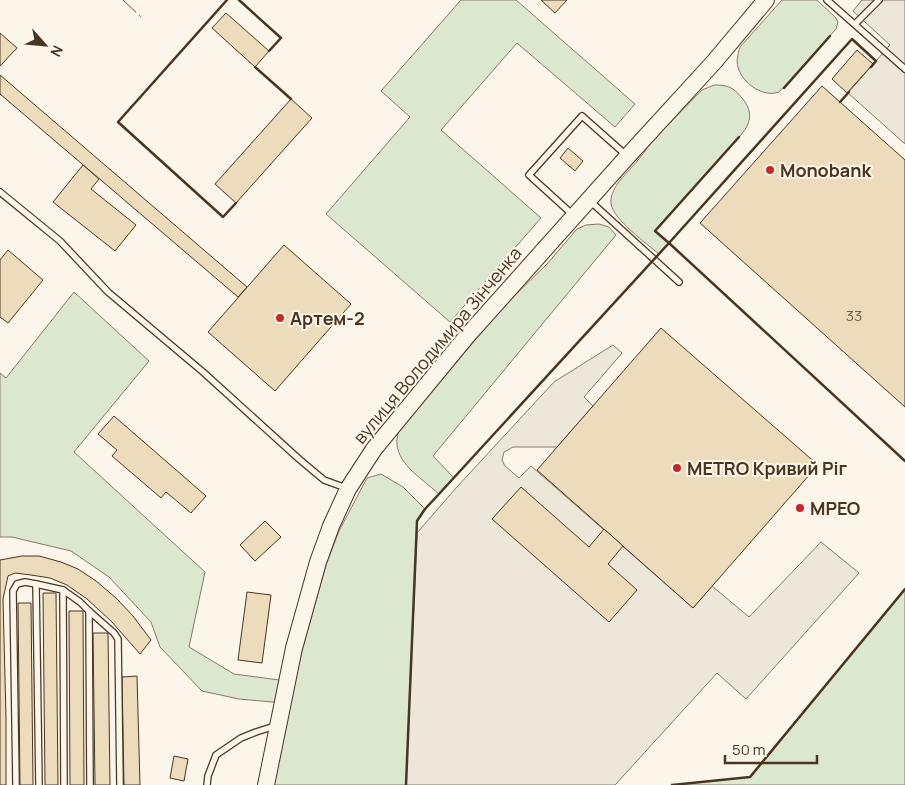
<svg xmlns="http://www.w3.org/2000/svg" width="905" height="785" font-family="Manrope,sans-serif">
<style>
.green{fill:#dce7d0;stroke:#887966}
.parking{fill:#ede7d9;stroke:#887966}
.building{fill:#ecdcbc;stroke:#4a3520}
.lines{fill:none;stroke-linecap:round;stroke-linejoin:round}
.service-casing{stroke:#4a3520;stroke-width:8}
.secondary-casing{stroke:#4a3520;stroke-width:18}
.service{stroke:#fbf6e9;stroke-width:5.5}
.secondary{stroke:#fbf6e9;stroke-width:16}
.wall{stroke:#4a3520;stroke-width:2.5}
.power{stroke:#c62828;stroke-width:1;stroke-dasharray:18 4 2.5 4;stroke-linecap:butt}
.poi-dot{fill:#c62828;stroke:#fbf6e9;stroke-width:2}
.labels{text-anchor:middle;dominant-baseline:central;stroke-width:4;stroke-linejoin:round;paint-order:stroke}
.number-label{font-size:15px;fill:#725f47}
.poi-label{font-size:18px;font-weight:bold;fill:#4a3520;stroke:#fbf6e9;text-anchor:start}
.street-label{font-size:18px;fill:#4a3520;stroke:#fbf6e9}
</style>
<rect width="100%" height="100%" fill="#fbf6e9"/>
<!-- green -->
<g class="green">
<path d="M461,0H516L635,104L615,127L517,43L441,130L541,218L450,322L326,214L410,117L381,91Z"/>
<path d="M782,0H817L836,18L838,22L836,29L779,92C763,98 742,83 738,67C736,60 738,54 740,47Z"/>
<path d="M714,85C728,85 733,87 742,98C754,112 751,124 739,137L655,230L669,243L659,254C647,244 614,220 611,204C610,196 614,189 618,183C629,169 642,158 650,143L702,90Z"/>
<path d="M599,224L609,227L616,235L433,456L454,478L439,494C425,481 398,465 397,444C396,441 398,436 398,432L501,309L547,264L577,229L586,225Z"/>
<path d="M74,292L149,361L74,452L205,572L189,647L234,674L287,681L283,703L239,699L202,691L160,647L151,622L109,577L71,551L12,537H0V373L6,378Z"/>
<path d="M381,474L403,487L425,509L417,521L413,625L591,785H271L302,651L326,565L339,531L367,478Z"/>
<path d="M905,589V785H672L751,777Z"/>
</g>
<!-- parking -->
<g class="parking">
<path d="M862,0H905V144L848,93L890,45L853,11Z"/>
<path d="M613,345L622,353L584,397L593,406L557,447H513L504,452L502,460L505,466L519,478L531,466L693,608L712,586L749,617L821,542L859,573L746,699L717,673L615,785H406L417,533L456,488L554,382Z"/>
</g>
<!-- building -->
<g class="building">
<path d="M541,0H567L555,13Z"/>
<path d="M226,13L269,51L255,67L212,28Z"/>
<path d="M0,33L17,48L0,66Z"/>
<path d="M857,50L873,64L847,93L832,79Z"/>
<path d="M0,75L247,287L238,297L0,94Z"/>
<path d="M822,86L905,160V407L700,223Z"/>
<path d="M291,99L312,118L236,203L215,184Z"/>
<path d="M568,148L583,161L575,171L560,158Z"/>
<path d="M83,165L99,179L91,189L136,225L115,251L53,202Z"/>
<path d="M284,245L351,304L275,391L208,332Z"/>
<path d="M8,250L43,280L8,323L0,317V260Z"/>
<path d="M661,328L818,465L693,608L537,470Z"/>
<path d="M114,416L206,496L191,513L166,492L161,498L112,456L117,450L98,434Z"/>
<path d="M521,487L589,547L604,529L623,546L608,564L637,590L609,622L492,519Z"/>
<path d="M265,521L281,537L255,561L240,545Z"/>
<path d="M22,556H39L61,562L78,569L96,581L116,598L133,616L151,640L140,654L111,621L87,599L67,585L50,578L31,575L15,573L8,576L3,599L6,718V785H0V560Z"/>
<path d="M247,592L271,595L262,663L238,660Z"/>
<path d="M43,593H56L58,785H45Z"/>
<path d="M18,603H31L33,785H20Z"/>
<path d="M69,611H83L84,785H70Z"/>
<path d="M93,633H108L110,785H95Z"/>
<path d="M137,676L140,785H124L122,677Z"/>
<path d="M174,756L188,759L184,781L170,778Z"/>
</g>
<g class="lines">
<defs>
<g id="service">
<path d="M827,0L905,69"/>
<path d="M855,24L879,0"/>
<path d="M0,192L60,241L108,292L203,372L299,459L324,480L346,488"/>
<path d="M590,201L679,282"/>
<path d="M573,215L529,175L582,116L626,155"/>
<path d="M36,584L63,590L80,602L89,611L114,633L118,639L120,785"/>
<path d="M63,590L64,785"/>
<path d="M89,611L90,785"/>
<path d="M16,785L13,591L17,584L25,582L36,584L39,785"/>
<path d="M207,785L208,776L216,755L241,738L256,732L275,726"/>
</g>
<path id="secondary" d="M266,785L294,648L318,562L331,526L348,489L374,449L467,336L627,157L714,62L766,0"/>
</defs>
<!-- service casing -->
<use href="#service" class="service-casing"/>
<!-- secondary casing -->
<use href="#secondary" class="secondary-casing"/>
<!-- service -->
<use href="#service" class="service"/>
<!-- secondary -->
<use href="#secondary" class="secondary"/>
<!-- wall -->
<g class="wall">
<path d="M227,0L118,122L223,217L236,203"/>
<path d="M239,0L281,38L269,51"/>
<path d="M255,67L291,99"/>
<path d="M871,67L876,61L852,39L669,243L905,461"/>
<path d="M784,88L830,36"/>
<path d="M840,102L849,92"/>
<path d="M406,785L417,521L425,509L439,494L669,243L655,231L739,137"/>
<path d="M672,785L750,777L905,589"/>
</g>
<!-- power -->
<path class="power" d="M123,0L142,18"/>
</g>
<!-- markers -->
<g class="poi-dot">
<circle cx="770" cy="170" r="5"/>
<circle cx="280" cy="318" r="5"/>
<circle cx="677" cy="468" r="5"/>
<circle cx="800" cy="508" r="5"/>
</g>
<g class="labels">
<!-- number labels -->
<g class="number-label">
<text x="854" y="315">33</text>
</g>
<!-- poi labels -->
<g class="poi-label">
<text x="780" y="170">Monobank</text>
<text x="290" y="318">Артем-2</text>
<text x="687" y="468">METRO Кривий Ріг</text>
<text x="810" y="508">МРЕО</text>
</g>
<!-- street labels -->
<g class="street-label">
<text transform="translate(437 345) rotate(-50)">вулиця Володимира Зінченка</text>
</g>
</g>
<!-- north arrow -->
<g transform="translate(45 45) rotate(117)" stroke="#fbf6e9" stroke-width="4" paint-order="stroke">
<path d="M0-4L9 19L0 12L-9 19Z" fill="#4a3520"/>
<text y="-8" font-size="14" font-weight="bold" text-anchor="middle" fill="#4a3520">N</text>
</g>
<!-- scale -->
<path d="M725 755v8h92v-8" fill="none" stroke="#4a3520" stroke-width="2.5"/>
<text x="732" y="755" font-size="15" fill="#4a3520" stroke="#fbf6e9" stroke-width="4" paint-order="stroke">50 m</text>
</svg>
